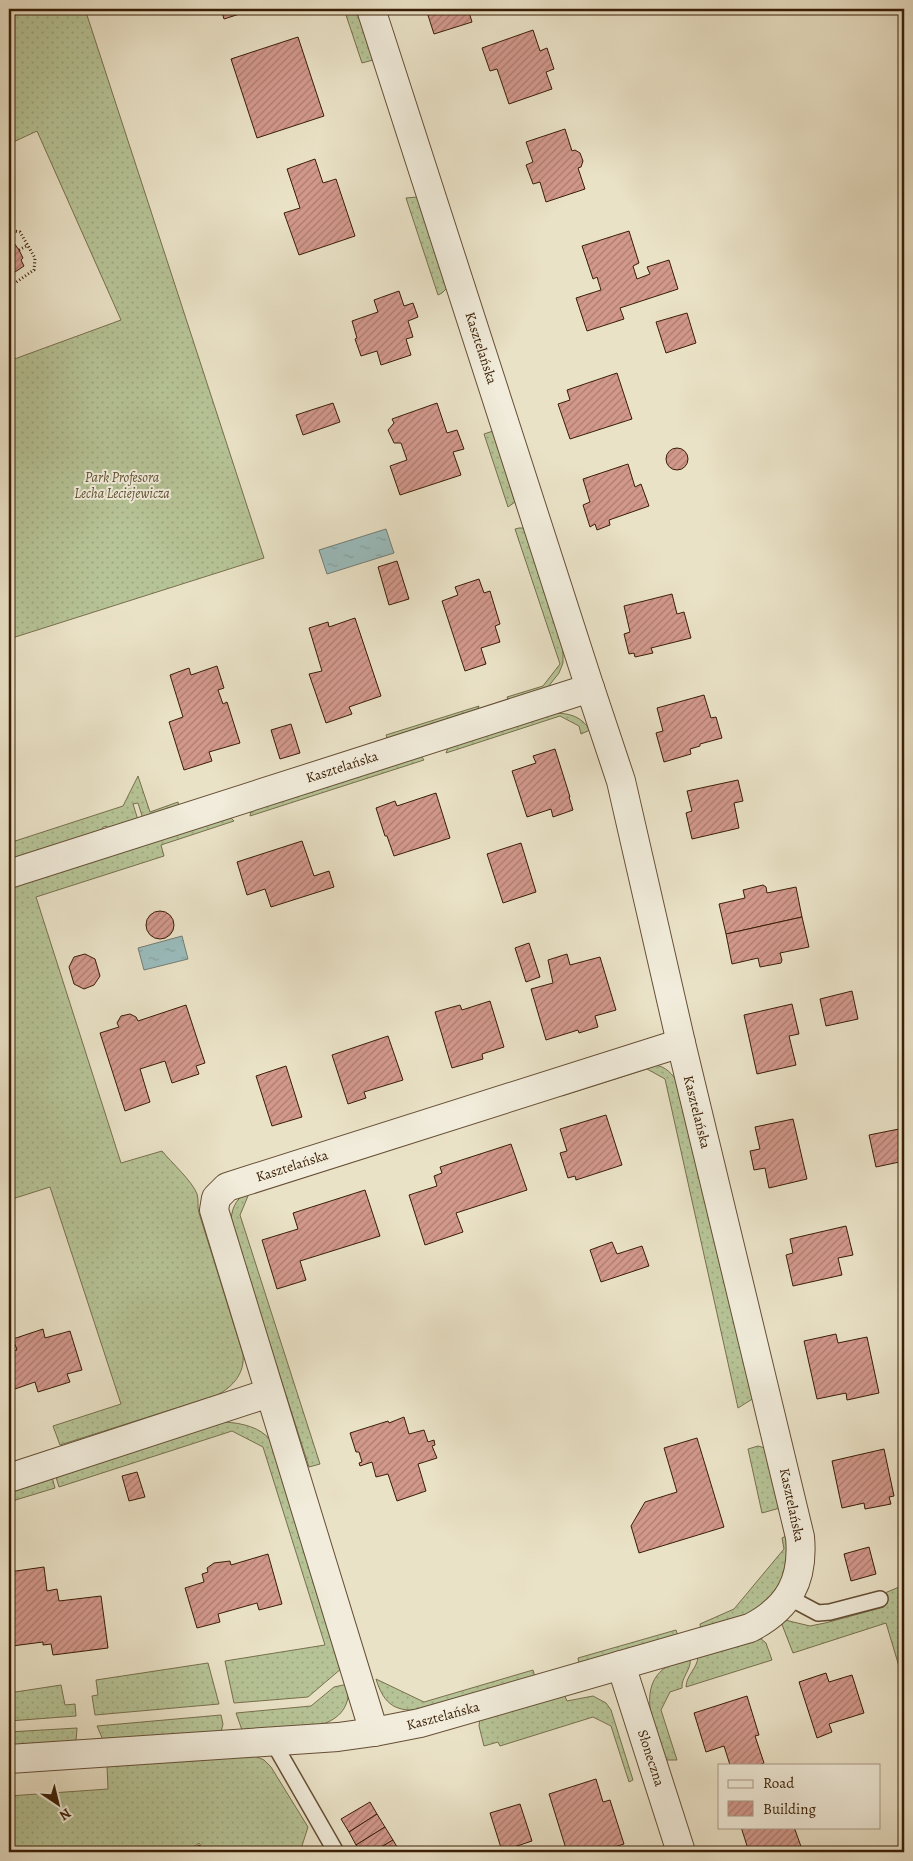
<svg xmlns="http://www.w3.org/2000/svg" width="913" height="1861" font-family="Alegreya,serif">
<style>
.grass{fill:url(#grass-dots);stroke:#78704d}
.water{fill:url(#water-ripples);stroke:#747d73}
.building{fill:url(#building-hatch);stroke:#3a1e04}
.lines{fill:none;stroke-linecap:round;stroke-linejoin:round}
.service-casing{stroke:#664f35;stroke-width:18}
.minor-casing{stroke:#664f35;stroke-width:30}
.path{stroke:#3a1e04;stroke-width:3;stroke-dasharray:1 2.5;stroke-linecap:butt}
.service{stroke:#f1ecdb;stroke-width:15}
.minor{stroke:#f1ecdb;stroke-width:28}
.labels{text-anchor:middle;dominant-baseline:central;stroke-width:4;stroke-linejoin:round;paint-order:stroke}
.street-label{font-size:14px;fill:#3a1e04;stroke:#f1ecdb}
.park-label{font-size:14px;font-style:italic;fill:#5f5030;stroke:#f1ecdb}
</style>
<defs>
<pattern id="grass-dots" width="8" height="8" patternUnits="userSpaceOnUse" patternTransform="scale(1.25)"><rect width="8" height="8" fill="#b6c396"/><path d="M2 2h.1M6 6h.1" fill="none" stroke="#9da780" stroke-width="1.8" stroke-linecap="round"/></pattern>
<pattern id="water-ripples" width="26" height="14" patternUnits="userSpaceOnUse" patternTransform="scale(1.25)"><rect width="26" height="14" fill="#9abcbd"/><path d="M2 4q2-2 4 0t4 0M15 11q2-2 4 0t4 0" fill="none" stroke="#85a1a1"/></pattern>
<pattern id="building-hatch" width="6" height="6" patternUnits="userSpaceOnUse" patternTransform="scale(1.25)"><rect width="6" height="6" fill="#d2988c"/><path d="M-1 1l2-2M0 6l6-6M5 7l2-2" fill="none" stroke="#ab7b70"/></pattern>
</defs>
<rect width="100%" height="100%" fill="#eae2c7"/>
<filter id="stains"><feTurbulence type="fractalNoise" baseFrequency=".004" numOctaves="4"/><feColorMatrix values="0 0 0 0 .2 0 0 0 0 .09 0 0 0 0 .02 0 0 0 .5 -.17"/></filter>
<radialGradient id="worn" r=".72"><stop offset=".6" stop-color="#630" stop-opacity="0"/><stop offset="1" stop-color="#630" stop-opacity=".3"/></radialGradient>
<!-- grass -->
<g class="grass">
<path d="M9,9H85L264,558L9,639V361L121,320L37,131L9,144Z"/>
<path d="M344,9H356L373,60L362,63Z"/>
<path d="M417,197L447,288L442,293L438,295L406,198Z"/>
<path d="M493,431L515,502L508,507L484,434Z"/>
<path d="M519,528H525L563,643V663L559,673L548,687L542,691L509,702L507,697L543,686L560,664L515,529Z"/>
<path d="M479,706L477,712L388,741L386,735Z"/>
<path d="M551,713C568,713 580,715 590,730L581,734L579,726L560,716L446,753L448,748Z"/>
<path d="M421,756L424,760L250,816L251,811Z"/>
<path d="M138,776L150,812L178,802L179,807L143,819L138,803L133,804L138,820L108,829L107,826L103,827L100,832L9,860V843L123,806Z"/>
<path d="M230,817L234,821L161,845L164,856L36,897L121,1163L162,1151C171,1162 193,1182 197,1194C199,1199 197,1207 199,1213L243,1354C245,1373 233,1387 217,1395L60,1445L53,1426L121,1404L50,1187L9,1200V888Z"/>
<path d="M654,1065C666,1066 672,1074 679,1084L754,1398L738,1408L665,1079L647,1069L562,1096L561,1093Z"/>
<path d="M246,1193L248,1196L240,1215L320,1464L309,1467L231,1223C231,1210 235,1200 246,1193Z"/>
<path d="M225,1422C241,1423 261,1427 271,1441L342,1668L308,1697L234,1703L225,1661L325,1645L263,1447L232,1431L59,1487L56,1477Z"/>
<path d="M758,1446L765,1448L780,1508L762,1513L748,1449Z"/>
<path d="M52,1477L55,1488L9,1502V1491Z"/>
<path d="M786,1536C792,1569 780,1599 750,1615C735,1622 717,1625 701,1630L700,1624L734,1609L784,1549L782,1538Z"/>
<path d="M904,1585V1683L886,1623L793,1653L781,1622L785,1620L810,1626L825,1623L884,1607L880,1595Z"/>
<path d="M676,1630L678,1636L579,1664L578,1658Z"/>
<path d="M760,1638L766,1643L772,1660L686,1687C686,1675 698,1668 698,1656Z"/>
<path d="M690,1659C692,1669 681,1677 682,1688L670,1692L661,1710L677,1760H665C656,1732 634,1686 668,1666C674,1663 683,1661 690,1659Z"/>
<path d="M208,1663L219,1704L95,1715L92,1696L98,1695L96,1680Z"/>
<path d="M533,1670L535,1677L423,1709C396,1713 384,1705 376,1679L424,1702Z"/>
<path d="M348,1684C351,1706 340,1719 320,1725L242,1730L236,1713L311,1706L334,1687Z"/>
<path d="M61,1685L65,1705L75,1704L76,1716L9,1721V1693Z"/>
<path d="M564,1694L567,1701L593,1696L606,1703L611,1710L633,1780L629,1782L611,1726L593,1717L500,1746L498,1742L484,1746L479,1726L480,1718Z"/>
<path d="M221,1715L223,1724L221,1732L103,1740L97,1726Z"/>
<path d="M77,1728L76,1741L9,1745V1732Z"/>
<path d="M255,1756L264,1760L271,1767L308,1827L300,1852H206L199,1843L186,1852H9V1796L108,1789L107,1766Z"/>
</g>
<!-- water -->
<g class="water">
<path d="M386,529L394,553L327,574L319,550Z"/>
<path d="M182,936L188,959L144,970L138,948Z"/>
</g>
<!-- building -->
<g class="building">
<path d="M221,9H255L224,19Z"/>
<path d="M426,9H468L472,22L434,34Z"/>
<path d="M533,30L540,51L547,48L554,69L546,72L552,89L509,104L497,69L490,71L482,48Z"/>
<path d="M298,37L324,116L257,138L231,59Z"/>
<path d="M565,129L572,151L575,150L580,153L583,161L581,167L578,168L585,189L546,202L540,182L533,184L526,165L533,162L526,142Z"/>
<path d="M315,159L323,183L336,179L355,236L299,255L284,213L300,208L287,169Z"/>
<path d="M629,231L639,263L633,266L637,279L650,274L647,267L669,260L678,289L620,308L624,319L587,331L576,298L601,290L597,277L593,279L582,246Z"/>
<path d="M9,242L11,245L14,243L19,250L23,258L21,260L24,266L9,276Z"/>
<path d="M399,291L404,306L413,303L418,317L408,321L413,337L406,339L411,355L381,365L377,351L361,356L355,339L357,338L352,321L378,312L374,300Z"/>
<path d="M687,313L696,343L666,353L656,322Z"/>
<path d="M617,373L632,419L570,439L558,404L570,400L567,390Z"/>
<path d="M333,403L340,422L303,435L296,415Z"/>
<path d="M437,403L447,433L457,430L464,449L453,452L461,475L400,495L390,466L407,460L401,443H394L388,430L394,423L392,419Z"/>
<circle cx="677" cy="459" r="11"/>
<path d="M628,464L635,487L641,484L649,506L609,520L610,525L597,530L595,524L590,527L583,505L590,502L583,479Z"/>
<path d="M397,561L409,599L389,605L378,567Z"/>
<path d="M479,579L484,593L490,591L500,624L495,626L500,642L481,648L486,664L465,671L442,601L458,595L455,587Z"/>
<path d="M672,594L677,614L684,612L691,638L651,648L653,653L635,657L634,653L629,654L624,634L630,632L624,606Z"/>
<path d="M355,618L381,696L349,707L352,714L326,723L309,674L322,671L309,628L328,622L329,627Z"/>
<path d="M217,666L224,688L218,690L223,704L227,702L240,743L209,752L212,761L184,770L169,722L183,717L170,675L189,668L191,675Z"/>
<path d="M704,695L711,718L716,717L722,738L700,744V746L690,749L691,754L664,762L656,733L663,731L657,708Z"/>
<path d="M291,724L300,753L280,759L271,730Z"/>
<path d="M555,749L570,797H569L573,810L553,817L551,809L527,817L512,771L536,763L533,756Z"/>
<path d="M738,780L743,801L734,803L739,828L692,839L686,813L692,811L687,791Z"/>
<path d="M436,793L450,838L394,856L387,836H385L376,808L395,801L397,806Z"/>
<path d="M302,841L314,876L329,871L334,887L271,907L265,889L247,895L237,862Z"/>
<path d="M521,843L536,892L503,903L487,854Z"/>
<path d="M763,885L766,887L767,893L796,887L802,917L726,934L719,904L745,898L743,890Z"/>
<circle cx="160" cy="925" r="14"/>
<path d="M802,917L809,947L780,953L782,960L781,963L760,967L758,958L732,964L726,934Z"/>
<path d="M529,943L540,977L526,982L515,948Z"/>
<path d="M85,954L95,959L100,976L94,985L84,989L74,984L69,967L74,957Z"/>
<path d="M567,954L570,965L600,957L616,1010L595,1016L598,1027L579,1033L578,1030L546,1040L531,989L553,983L548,960Z"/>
<path d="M852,991L858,1019L826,1026L820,999Z"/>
<path d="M490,1001L504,1047L482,1054L483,1059L452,1068L435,1012L460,1005L462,1010Z"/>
<path d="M792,1004L799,1034L789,1036L796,1065L757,1074L744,1015Z"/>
<path d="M186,1005L205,1063L196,1066L199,1074L172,1083L165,1061L140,1069L150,1102L125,1111L100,1033L119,1027L117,1023L121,1016L130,1014L136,1017L138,1021Z"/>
<path d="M388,1036L403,1080L364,1092L366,1098L348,1104L332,1055Z"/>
<path d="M286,1066L302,1117L272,1126L256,1076Z"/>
<path d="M606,1115L622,1165L576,1180L575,1176L568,1178L560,1153L567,1151L560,1129Z"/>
<path d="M793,1119L807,1179L769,1188L765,1168L754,1170L750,1151L760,1149L755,1127Z"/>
<path d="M904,1128V1161L876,1167L869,1135Z"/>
<path d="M511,1144L527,1190L456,1213L463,1232L425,1245L409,1195L437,1186L434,1176L442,1173L440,1167Z"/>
<path d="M365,1190L380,1236L300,1261L306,1280L277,1289L262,1240L298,1229L293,1213Z"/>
<path d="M846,1226L853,1255L838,1258L842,1275L793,1286L786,1255L793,1253L790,1239Z"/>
<path d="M612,1242L617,1254L642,1246L649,1266L601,1282L590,1250Z"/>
<path d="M43,1329L45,1338L70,1331L82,1370L67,1374L70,1382L38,1392L35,1382L12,1390L9,1381V1352L17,1350L13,1339Z"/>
<path d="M836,1334L838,1343L867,1337L879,1393L847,1400L846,1393L817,1399L804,1341Z"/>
<path d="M404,1417L409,1434L424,1430L428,1442L434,1440L435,1445L432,1446L437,1458L418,1464L426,1491L397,1501L388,1474L376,1477L372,1462L360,1466L359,1463L362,1462L359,1452H356L350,1433L388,1421L389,1423Z"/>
<path d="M697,1438L724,1527L639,1553L631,1526L645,1502L677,1492L664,1448Z"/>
<path d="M884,1449L894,1496L889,1497L891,1504L865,1509L864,1503L842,1508L832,1461Z"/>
<path d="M137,1472L145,1497L129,1501L122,1476Z"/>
<path d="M869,1547L876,1574L851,1581L844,1554Z"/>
<path d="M268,1554L282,1604L259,1610L257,1603L218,1614L220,1622L197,1628L185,1588L204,1582L202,1574L208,1572L207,1568L214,1563L230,1561L231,1565Z"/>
<path d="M44,1567L47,1591L57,1589L59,1601L101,1596L108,1648L53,1655L51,1644L43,1645V1642L12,1646V1648L9,1649V1572Z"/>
<path d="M826,1673L829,1682L852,1675L864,1713L829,1724L832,1732L817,1738L799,1682Z"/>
<path d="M747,1696L759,1735L755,1736L764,1763L759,1765H730L724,1746L706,1752L694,1713Z"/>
<path d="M596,1779L603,1802L610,1800L624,1844L598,1852H567L549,1794Z"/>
<path d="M370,1802L377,1814L349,1832L341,1819Z"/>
<path d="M520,1804L532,1841L502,1851L490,1813Z"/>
<path d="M377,1814L385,1827L356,1845L349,1832Z"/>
<path d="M385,1827L393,1840L373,1852H361L356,1845Z"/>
<path d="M741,1827H794L803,1852H749Z"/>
<path d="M393,1840L400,1852H373Z"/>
<path d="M199,1845L204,1852H188Z"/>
</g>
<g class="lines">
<defs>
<g id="service">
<path d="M788,1597L818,1613L830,1612L880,1599"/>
<path d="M273,1742L336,1852"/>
</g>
<g id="minor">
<path d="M9,874L590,688L371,9"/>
<path d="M9,1478L269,1393"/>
<path d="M621,1665L681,1852"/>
<path d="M374,1732L214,1210L216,1198L227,1187L681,1043"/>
<path d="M9,1759L338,1737L374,1732L420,1723L750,1628C789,1608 804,1580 800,1537L681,1043L621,781L590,688"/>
</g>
</defs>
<!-- service casing -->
<use href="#service" class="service-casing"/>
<!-- minor casing -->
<use href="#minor" class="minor-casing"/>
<!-- path -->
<g class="path">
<path d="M9,230L20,232L35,258L34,270L9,287"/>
<path d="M19,250L28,245"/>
</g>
<!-- service -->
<use href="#service" class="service"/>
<!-- minor -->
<use href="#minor" class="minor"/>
</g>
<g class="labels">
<!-- street labels -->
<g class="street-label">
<text transform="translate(481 348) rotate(72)">Kasztelańska</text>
<text transform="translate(342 767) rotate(-18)">Kasztelańska</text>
<text transform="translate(697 1112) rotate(76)">Kasztelańska</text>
<text transform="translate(292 1166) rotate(-18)">Kasztelańska</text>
<text transform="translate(792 1505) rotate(78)">Kasztelańska</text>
<text transform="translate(443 1716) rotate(-15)">Kasztelańska</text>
<text transform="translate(651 1758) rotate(72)">Słoneczna</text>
</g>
<!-- park labels -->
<g class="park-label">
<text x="122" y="477">Park Profesora<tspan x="122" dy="16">Lecha Leciejewicza</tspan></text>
</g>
</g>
<!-- margin -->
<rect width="913" height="1861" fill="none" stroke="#eae2c7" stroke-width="30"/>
<rect x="10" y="10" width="893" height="1841" fill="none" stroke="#3a1e04" stroke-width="2.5"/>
<rect x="15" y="15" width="883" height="1831" fill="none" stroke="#3a1e04"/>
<!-- legend -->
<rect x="718" y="1764" width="162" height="65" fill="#f1ecdb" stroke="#a89a85"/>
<rect x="728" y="1780" width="25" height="8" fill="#f1ecdb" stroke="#a89a85"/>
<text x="763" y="1788" font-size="15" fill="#3a1e04">Road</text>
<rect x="728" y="1801" width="25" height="15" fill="url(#building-hatch)" stroke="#a89a85"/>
<text x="763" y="1814" font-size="15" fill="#3a1e04">Building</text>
<!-- north arrow -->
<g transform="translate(58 1804) rotate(145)" stroke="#f1ecdb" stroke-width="4" paint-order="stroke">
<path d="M0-4L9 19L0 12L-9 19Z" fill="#3a1e04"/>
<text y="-8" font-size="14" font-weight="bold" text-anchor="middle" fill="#3a1e04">N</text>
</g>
<rect width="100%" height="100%" filter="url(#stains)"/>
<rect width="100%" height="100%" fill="url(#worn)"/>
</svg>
